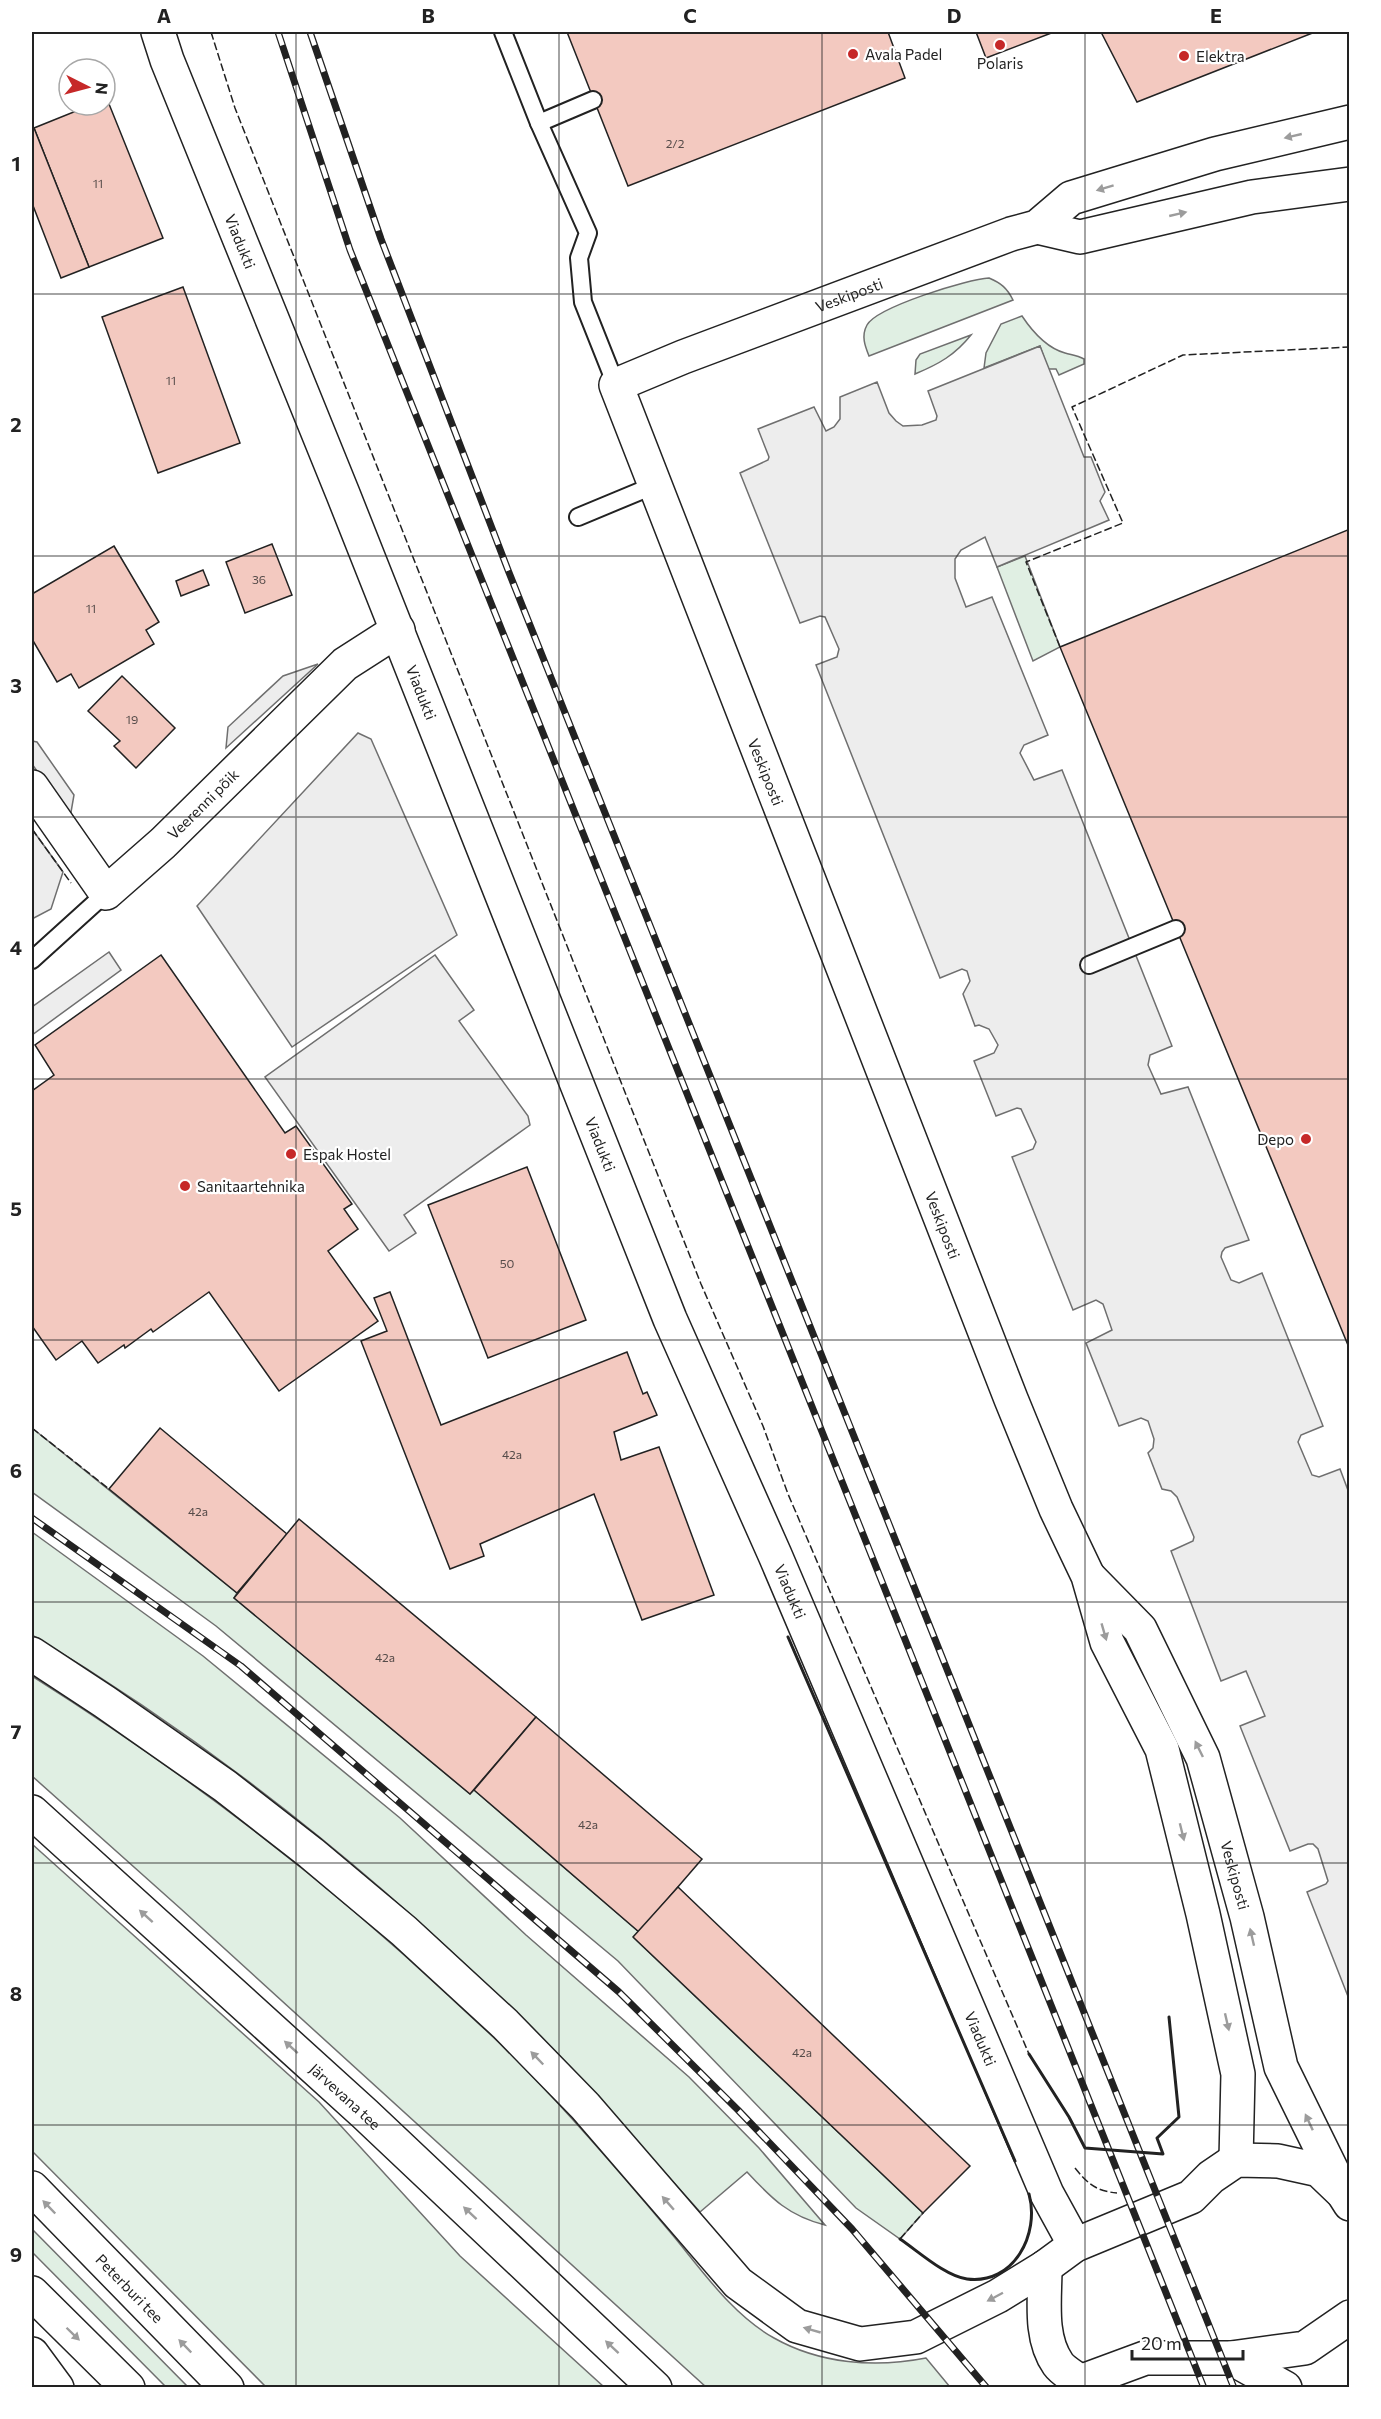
<svg xmlns="http://www.w3.org/2000/svg" width="1381" height="2419" font-family="Commissioner,sans-serif">
<style>
.green{fill:#e0efe3;stroke:#6f6f6f;stroke-width:1.5}
.parking{fill:#ededed;stroke:#6f6f6f;stroke-width:1.5}
.building{fill:#f3c9c0;stroke:#222;stroke-width:1.5}
.lines{fill:none;stroke-linecap:round;stroke-linejoin:round}
.service-casing{stroke:#222;stroke-width:20}
.minor-casing{stroke:#222;stroke-width:36}
.tertiary-casing{stroke:#222;stroke-width:36}
.primary-casing{stroke:#222;stroke-width:36}
.trunk-casing{stroke:#222;stroke-width:36}
.service{stroke:#fff;stroke-width:16}
.minor{stroke:#fff;stroke-width:33}
.tertiary{stroke:#fff;stroke-width:33}
.primary{stroke:#fff;stroke-width:33}
.trunk{stroke:#fff;stroke-width:33}
.rail-casing{stroke:#222;stroke-width:7}
.rail{stroke:#fff;stroke-width:4.5;stroke-dasharray:14;stroke-linecap:butt}
.fence{stroke:#222;stroke-width:1.5;stroke-dasharray:8 3;stroke-linecap:butt}
.wall{stroke:#222;stroke-width:3}
.oneway{fill:#9c9c9c}
.grid{fill:none;stroke:#222;stroke-width:1.5;stroke-opacity:0.55}
.poi-dot{fill:#c62828;stroke:#fff;stroke-width:2}
.labels{text-anchor:middle;dominant-baseline:central;stroke-width:4.5;stroke-linejoin:round;paint-order:stroke}
.number-label{font-size:12px;fill:#564c4a}
.poi-label{font-size:15px;fill:#222;stroke:#fff;text-anchor:start}
.street-label{font-size:15px;fill:#222;stroke:#fff}
.neatline{fill:none;stroke:#222;stroke-width:2}
.grid-label{font-size:20px;text-anchor:middle;font-weight:bold;fill:#222}
</style>
<rect width="100%" height="100%" fill="#fff"/>
<!-- green -->
<g class="green">
<path d="M989,278C1001,283 1007,288 1013,300L869,356C865,346 861,336 867,325C877,307 968,279 989,278Z"/>
<path d="M1022,316C1032,331 1047,348 1065,353C1072,355 1077,355 1084,359V364L1059,375L1056,369H1048L1040,346L984,368L986,353L1001,324Z"/>
<path d="M971,335C955,355 939,364 915,374L916,360L920,354Z"/>
<path d="M1025,556L1060,647L1033,661L997,567Z"/>
<path d="M32,1428L237,1593L234,1598L470,1794L474,1790L639,1932L634,1938L923,2213L900,2239L856,2208L618,1961L216,1626L32,1492Z"/>
<path d="M32,1532L203,1656L400,1818L526,1935L689,2077L759,2148L825,2225C789,2216 772,2199 747,2172L700,2212C643,2149 586,2082 525,2022C377,1875 210,1742 32,1635Z"/>
<path d="M32,1676C181,1770 321,1876 450,1997C474,2020 499,2041 522,2065C572,2117 619,2171 665,2226C698,2264 729,2313 774,2338C820,2364 875,2368 926,2358L950,2387H706L181,1909L32,1776Z"/>
<path d="M32,1844L319,2102L460,2256L604,2387H266L32,2151Z"/>
<path d="M32,2229L188,2387H166L32,2252Z"/>
</g>
<!-- parking -->
<g class="parking">
<path d="M1040,346L1084,457H1091L1105,492L1100,501L1109,520L997,567L985,537L961,550L955,559V578L966,607L992,597L1048,735L1024,745L1020,753L1034,780L1062,770L1172,1046L1150,1055L1148,1065L1161,1094L1188,1087L1249,1240L1225,1248L1222,1252L1221,1257L1231,1280L1239,1283L1262,1273L1323,1426L1301,1435L1298,1442L1312,1475L1319,1477L1340,1469L1349,1493V1999L1307,1892L1326,1884L1328,1881L1318,1849L1313,1844H1308L1290,1851L1240,1726L1265,1716L1246,1671L1221,1681L1171,1551L1193,1541L1194,1537L1177,1497L1171,1491L1162,1489L1148,1453L1153,1448L1154,1439L1148,1421L1141,1418L1119,1426L1086,1343L1112,1330L1103,1304L1096,1300L1073,1310L1012,1157L1033,1149L1036,1142L1021,1109L1017,1108L996,1116L974,1061L994,1053L998,1045L989,1029L979,1025L975,1026L963,994L970,981L967,971L962,969L940,978L816,665L837,657L839,649L825,617L820,616L800,623L740,473L768,460L769,457L758,429L814,407L826,431L834,427L840,419V397L877,382L889,413L896,421L903,426L922,425L936,420L937,416L928,391Z"/>
<path d="M318,664L226,748L228,727L283,676Z"/>
<path d="M358,733L371,739L457,935L292,1047L197,906Z"/>
<path d="M32,741L37,742L74,795L70,818L32,764Z"/>
<path d="M32,829L63,872L51,909L32,919Z"/>
<path d="M109,952L121,970L32,1035V1007Z"/>
<path d="M435,955L474,1010L459,1021L528,1116L530,1125L404,1215L416,1233L389,1251L265,1077Z"/>
</g>
<!-- building -->
<g class="building">
<path d="M567,32H888L905,78L628,186Z"/>
<path d="M976,32H1054L986,58Z"/>
<path d="M1101,32H1315L1137,102Z"/>
<path d="M107,99L163,238L89,267L34,128L91,105H105V100Z"/>
<path d="M34,128L89,267L61,278L32,203V129Z"/>
<path d="M183,287L240,443L158,473L102,317Z"/>
<path d="M1350,529V1350L1060,647Z"/>
<path d="M272,544L292,595L245,613L226,562Z"/>
<path d="M114,546L159,622L146,630L154,644L79,688L71,674L57,682L32,639V594Z"/>
<path d="M203,570L209,585L181,596L176,581Z"/>
<path d="M122,676L175,728L136,768L114,746L120,741L88,711Z"/>
<path d="M161,955L285,1133L296,1126L352,1204L344,1209L358,1229L328,1251L378,1321L279,1391L209,1292L153,1332L151,1329L125,1348L124,1345L98,1363L82,1341L56,1360L32,1326V1091L54,1075L35,1045Z"/>
<path d="M527,1167L586,1320L488,1358L428,1205Z"/>
<path d="M390,1292L441,1425L627,1352L643,1394L647,1392L657,1415L614,1432L621,1460L659,1447L714,1595L642,1620L594,1494L480,1544L484,1556L450,1569L361,1341L387,1331L374,1298Z"/>
<path d="M160,1428L287,1534L237,1593L109,1489Z"/>
<path d="M299,1519L536,1717L470,1794L234,1598Z"/>
<path d="M536,1717L702,1859L639,1932L474,1790Z"/>
<path d="M678,1887L970,2166L923,2213L633,1937Z"/>
</g>
<g class="lines">
<defs>
<g id="service">
<path d="M503,32L539,123L588,233L579,258L583,302L616,385"/>
<path d="M539,123L593,100"/>
<path d="M578,517L655,485"/>
<path d="M32,960L106,893"/>
<path d="M1089,965L1176,929"/>
</g>
<g id="minor">
<path d="M1037,227L1080,237L1252,197L1350,184"/>
<path id="s1" d="M32,787L106,893L163,843L345,664L398,630"/>
<path id="s2" d="M1089,1577L1140,1629L1203,1758L1247,1917L1281,2067L1343,2193"/>
<path id="s3" d="M1236,2160L1238,2074L1203,1914L1162,1749L1107,1642L1088,1576L1056,1509L1011,1399L616,385L683,357L1011,234L1037,227L1071,198L1215,154L1350,122"/>
</g>
<g id="tertiary">
<path id="s4" d="M158,32L167,60L343,494L670,1319L775,1555L1047,2194L1075,2245"/>
<path d="M32,1654L105,1702L225,1786L311,1853L404,1931L505,2024L585,2106L738,2283L797,2326L860,2344L916,2337L998,2296L1045,2267L1075,2245L1191,2197L1211,2177L1236,2160L1278,2161L1319,2170L1343,2193L1350,2204"/>
<path d="M1045,2267C1045,2299 1039,2337 1058,2364C1063,2371 1073,2376 1080,2382"/>
<path d="M1231,2358L1285,2388"/>
<path d="M1076,2388L1080,2382L1145,2358H1231L1305,2348L1350,2317"/>
</g>
<g id="primary">
<path id="s5" d="M32,1812L365,2114L655,2388"/>
<path d="M32,2354L57,2388"/>
</g>
<g id="trunk">
<path id="s6" d="M32,2188L227,2388"/>
<path d="M32,2293L128,2388"/>
</g>
</defs>
<!-- service casing -->
<use href="#service" class="service-casing"/>
<!-- minor casing -->
<use href="#minor" class="minor-casing"/>
<!-- tertiary casing -->
<use href="#tertiary" class="tertiary-casing"/>
<!-- primary casing -->
<use href="#primary" class="primary-casing"/>
<!-- trunk casing -->
<use href="#trunk" class="trunk-casing"/>
<!-- service -->
<use href="#service" class="service"/>
<!-- minor -->
<use href="#minor" class="minor"/>
<!-- tertiary -->
<use href="#tertiary" class="tertiary"/>
<!-- primary -->
<use href="#primary" class="primary"/>
<!-- trunk -->
<use href="#trunk" class="trunk"/>
<defs>
<g id="rail">
<path d="M278,32L350,250L1204,2388"/>
<path d="M310,32L381,239L508,570L1234,2388"/>
<path d="M32,1518L241,1666L619,1992L738,2110L852,2229L987,2388"/>
</g>
</defs>
<!-- rail casing -->
<use href="#rail" class="rail-casing"/>
<!-- rail -->
<use href="#rail" class="rail"/>
<!-- fence -->
<g class="fence">
<path d="M211,32L235,108L701,1284L763,1426L788,1494L1029,2054"/>
<path d="M1060,647L1026,562L1123,523L1072,407L1183,355L1350,347"/>
<path d="M32,829L71,883"/>
<path d="M32,1428L109,1489"/>
<path d="M1075,2168C1088,2184 1096,2191 1117,2193"/>
<path d="M900,2239L923,2213"/>
</g>
<!-- wall -->
<g class="wall">
<path d="M788,1637L1015,2161"/>
<path d="M1029,2054L1069,2117L1085,2148L1163,2154L1157,2138L1179,2117L1169,2017"/>
<path d="M900,2239C918,2251 945,2276 967,2279C1014,2285 1040,2234 1029,2194"/>
</g>
</g>
<!-- one-way arrows -->
<defs><path id="oneway-solid" d="M-6-.8H1V-3.2L6.5 0L1 3.2V.8H-6Z" transform="scale(1.5)"/></defs>
<g class="oneway">
<use href="#oneway-solid" transform="translate(1293 136) rotate(167)"/>
<use href="#oneway-solid" transform="translate(1105 188) rotate(163)"/>
<use href="#oneway-solid" transform="translate(1178 214) rotate(-13)"/>
<use href="#oneway-solid" transform="translate(1104 1632) rotate(74)"/>
<use href="#oneway-solid" transform="translate(1199 1749) rotate(-116)"/>
<use href="#oneway-solid" transform="translate(1182 1832) rotate(76)"/>
<use href="#oneway-solid" transform="translate(146 1916) rotate(-138)"/>
<use href="#oneway-solid" transform="translate(1252 1937) rotate(-103)"/>
<use href="#oneway-solid" transform="translate(1227 2022) rotate(77)"/>
<use href="#oneway-solid" transform="translate(291 2047) rotate(-138)"/>
<use href="#oneway-solid" transform="translate(537 2058) rotate(-134)"/>
<use href="#oneway-solid" transform="translate(1309 2122) rotate(-115)"/>
<use href="#oneway-solid" transform="translate(668 2203) rotate(-131)"/>
<use href="#oneway-solid" transform="translate(49 2207) rotate(-134)"/>
<use href="#oneway-solid" transform="translate(470 2213) rotate(-137)"/>
<use href="#oneway-solid" transform="translate(995 2297) rotate(152)"/>
<use href="#oneway-solid" transform="translate(812 2330) rotate(-164)"/>
<use href="#oneway-solid" transform="translate(73 2334) rotate(44)"/>
<use href="#oneway-solid" transform="translate(185 2346) rotate(-134)"/>
<use href="#oneway-solid" transform="translate(612 2347) rotate(-137)"/>
</g>
<!-- grid -->
<path class="grid" d="M296,32V2388M559,32V2388M822,32V2388M1085,32V2388M32,294H1350M32,556H1350M32,817H1350M32,1079H1350M32,1340H1350M32,1602H1350M32,1863H1350M32,2125H1350"/>
<!-- markers -->
<g class="poi-dot">
<circle cx="1000" cy="45" r="6"/>
<circle cx="853" cy="54" r="6"/>
<circle cx="1184" cy="56" r="6"/>
<circle cx="1306" cy="1139" r="6"/>
<circle cx="291" cy="1154" r="6"/>
<circle cx="185" cy="1186" r="6"/>
</g>
<g class="labels">
<!-- number labels -->
<g class="number-label">
<text x="675" y="143">2/2</text>
<text x="98" y="183">11</text>
<text x="171" y="380">11</text>
<text x="259" y="579">36</text>
<text x="91" y="608">11</text>
<text x="132" y="719">19</text>
<text x="507" y="1263">50</text>
<text x="512" y="1454">42a</text>
<text x="198" y="1511">42a</text>
<text x="385" y="1657">42a</text>
<text x="588" y="1824">42a</text>
<text x="802" y="2052">42a</text>
</g>
<!-- poi labels -->
<g class="poi-label">
<text x="865" y="54">Avala Padel</text>
<text x="1196" y="56">Elektra</text>
<text x="1000" y="63" text-anchor="middle">Polaris</text>
<text x="1294" y="1139" text-anchor="end">Depo</text>
<text x="303" y="1154">Espak Hostel</text>
<text x="197" y="1186">Sanitaartehnika</text>
</g>
<!-- street labels -->
<g class="street-label">
<text stroke="none"><textPath href="#s4" startOffset="225">Viadukti</textPath></text>
<text stroke="none"><textPath href="#s3" startOffset="2140">Veskiposti</textPath></text>
<text stroke="none"><textPath href="#s4" startOffset="711">Viadukti</textPath></text>
<text transform="translate(766 772) rotate(68)">Veskiposti</text>
<text stroke="none"><textPath href="#s1" startOffset="261">Veerenni põik</textPath></text>
<text stroke="none"><textPath href="#s4" startOffset="1197">Viadukti</textPath></text>
<text transform="translate(943 1225) rotate(69)">Veskiposti</text>
<text stroke="none"><textPath href="#s4" startOffset="1683">Viadukti</textPath></text>
<text stroke="none"><textPath href="#s2" startOffset="338">Veskiposti</textPath></text>
<text stroke="none"><textPath href="#s4" startOffset="2169">Viadukti</textPath></text>
<text stroke="none"><textPath href="#s5" startOffset="423">Järvevana tee</textPath></text>
<text stroke="none"><textPath href="#s6" startOffset="140">Peterburi tee</textPath></text>
</g>
</g>
<!-- border -->
<rect width="1381" height="2419" fill="none" stroke="#ffffff" stroke-width="66"/>
<!-- north arrow -->
<g transform="translate(87 87) rotate(96)"><circle r="28" fill="#ffffff" stroke="#a7a7a7" stroke-width="1.5"/>
<path d="M0-4.5L10 22L0 15L-10 22Z" fill="#c62828"/>
<text y="-9" font-size="16" font-weight="bold" text-anchor="middle" fill="#222222">N</text>
</g>
<!-- scale -->
<path d="M1132 2350v9h111v-9" fill="none" stroke="#222222" stroke-width="3"/>
<text x="1141" y="2350" font-size="18" fill="#222222" stroke="#ffffff" stroke-width="4.5" paint-order="stroke">20 m</text>
<rect x="33" y="33" width="1315" height="2353" class="neatline"/>
<g class="grid-label">
<text x="164" y="23">A</text>
<text x="428" y="23">B</text>
<text x="690" y="23">C</text>
<text x="954" y="23">D</text>
<text x="1216" y="23">E</text>
<text x="16" y="171">1</text>
<text x="16" y="432">2</text>
<text x="16" y="693">3</text>
<text x="16" y="955">4</text>
<text x="16" y="1216">5</text>
<text x="16" y="1478">6</text>
<text x="16" y="1739">7</text>
<text x="16" y="2001">8</text>
<text x="16" y="2262">9</text>
</g>
</svg>
